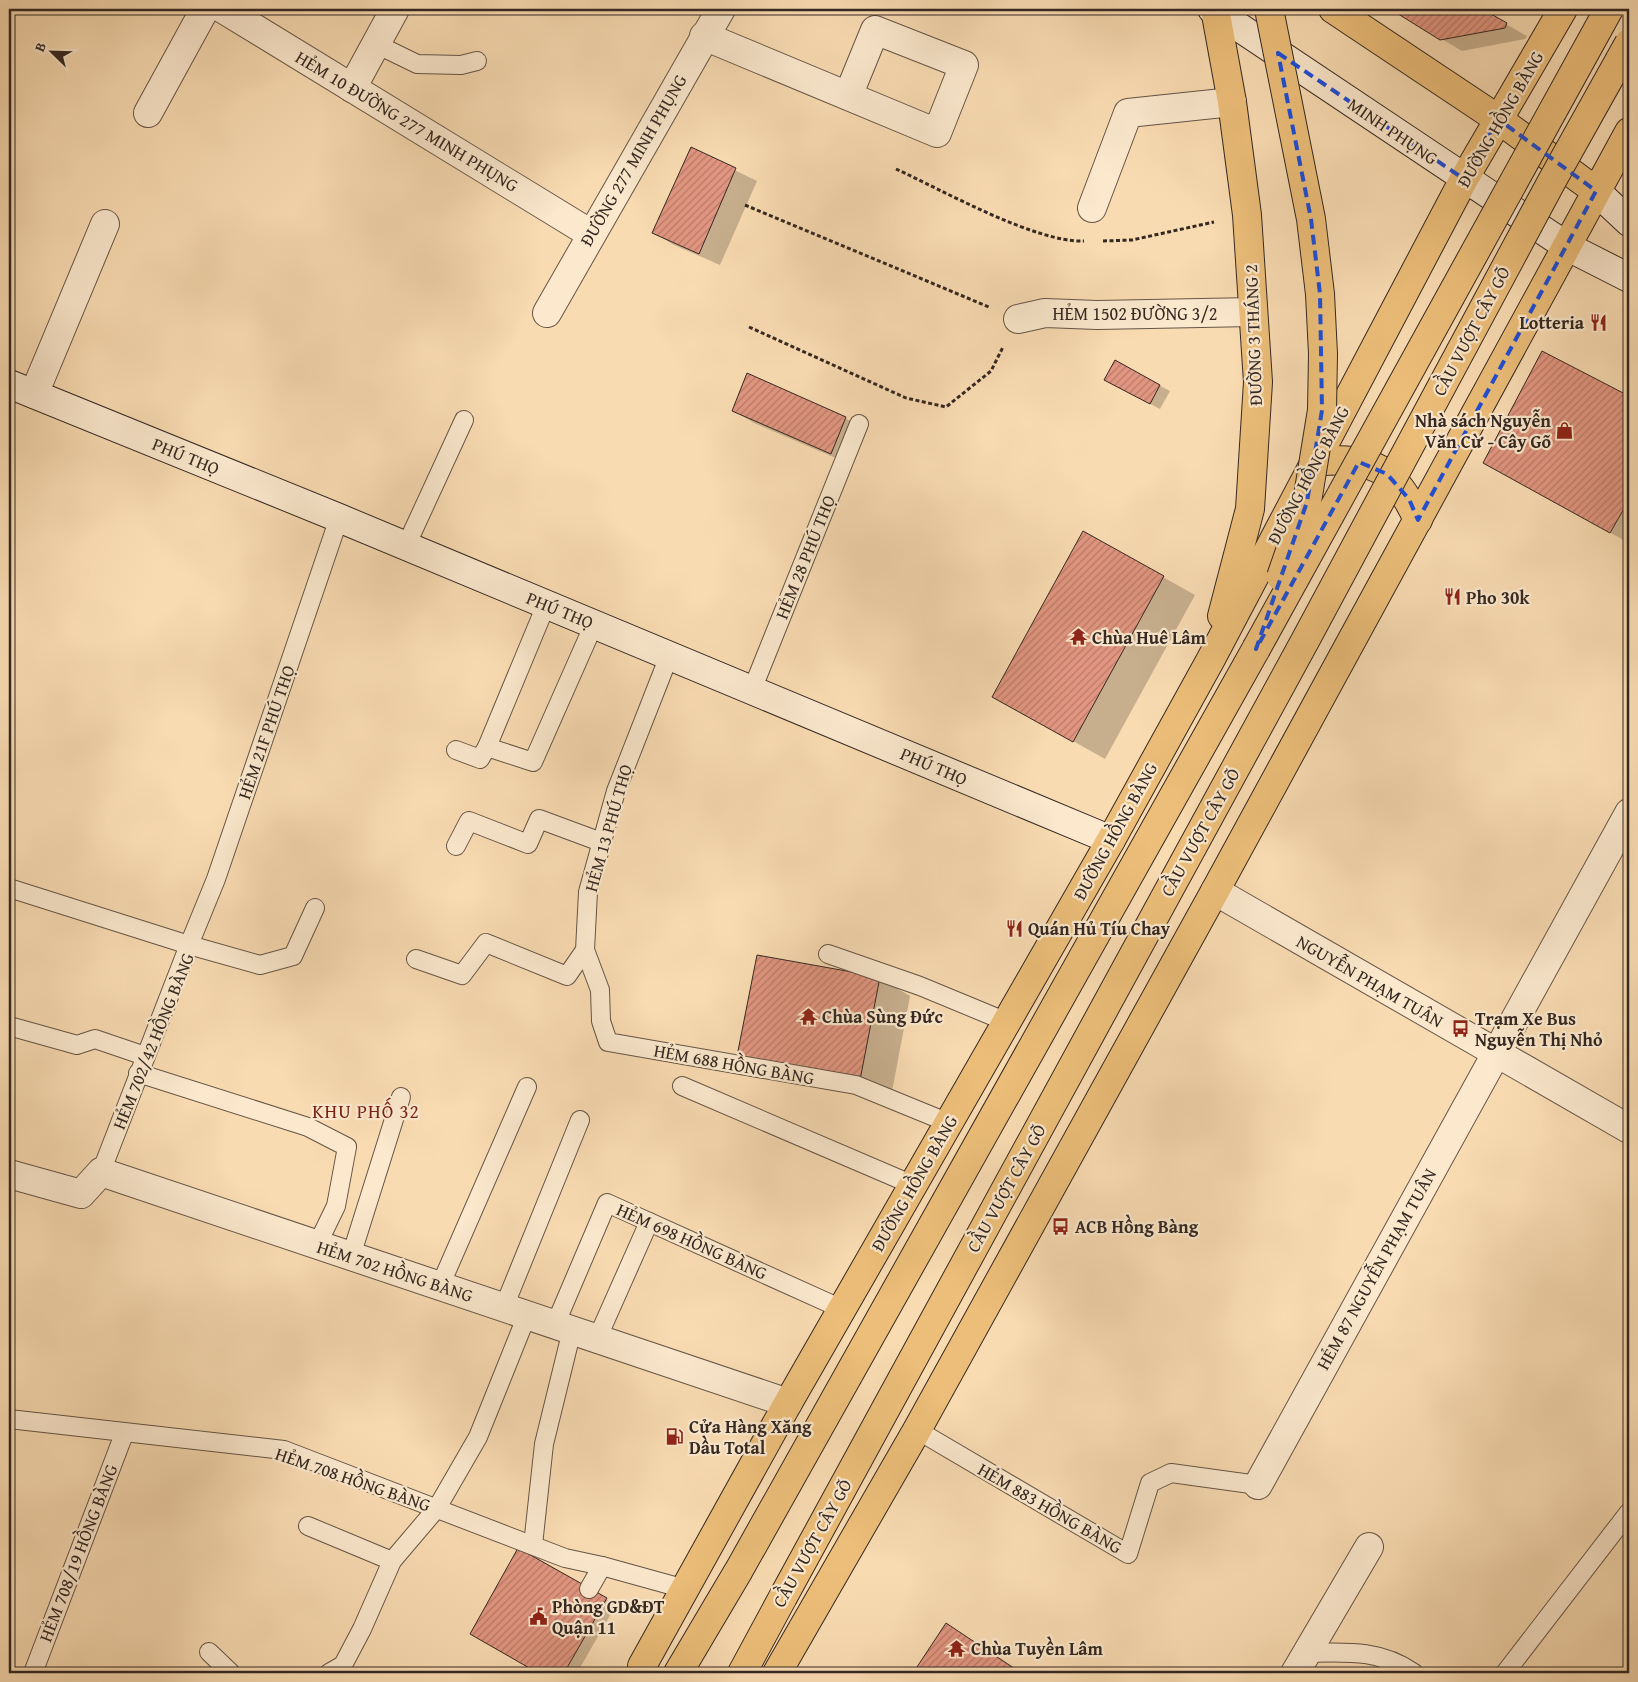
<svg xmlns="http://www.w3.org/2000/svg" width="1638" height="1682" font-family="'Gentium Book Plus',serif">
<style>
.shadow{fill:#0003}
.building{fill:url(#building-hatch);stroke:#342822}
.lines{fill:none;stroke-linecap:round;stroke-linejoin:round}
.lane-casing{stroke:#655546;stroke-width:20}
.street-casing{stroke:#655546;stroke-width:30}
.secondary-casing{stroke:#342822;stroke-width:30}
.primary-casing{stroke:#342822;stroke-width:30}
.path{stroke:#342822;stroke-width:3;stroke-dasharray:4 2.5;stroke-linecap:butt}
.lane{stroke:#fbe8cd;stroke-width:18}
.street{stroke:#fbe8cd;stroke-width:28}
.secondary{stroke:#fbe8cd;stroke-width:28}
.primary{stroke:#ecbe79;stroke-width:28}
.primary-bridge-casing{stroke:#342822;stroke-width:30;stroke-linecap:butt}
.primary-bridge{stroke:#ecbe79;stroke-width:28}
.marked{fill:none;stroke:#1d4ed8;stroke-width:4;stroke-dasharray:10 6;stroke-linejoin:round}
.labels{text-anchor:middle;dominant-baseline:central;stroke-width:4.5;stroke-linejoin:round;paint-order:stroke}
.street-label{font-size:18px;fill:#342822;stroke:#fbe8cd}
.poi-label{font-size:18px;font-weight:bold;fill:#342822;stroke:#fbe8cd;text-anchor:start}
.neighbourhood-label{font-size:19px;letter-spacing:1px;fill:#7a1f14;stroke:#fbe8cd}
</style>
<defs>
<pattern id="building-hatch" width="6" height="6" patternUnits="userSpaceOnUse" patternTransform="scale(1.25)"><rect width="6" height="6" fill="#e29681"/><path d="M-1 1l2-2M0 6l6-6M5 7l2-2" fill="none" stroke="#b87a69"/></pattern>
</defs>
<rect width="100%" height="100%" fill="#f9dbb2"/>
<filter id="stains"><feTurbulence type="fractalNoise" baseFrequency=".004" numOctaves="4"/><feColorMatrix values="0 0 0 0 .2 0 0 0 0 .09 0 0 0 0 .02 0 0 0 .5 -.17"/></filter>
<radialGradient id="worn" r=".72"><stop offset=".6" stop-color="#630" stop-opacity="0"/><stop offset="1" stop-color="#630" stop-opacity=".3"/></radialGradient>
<!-- shadow -->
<g class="shadow">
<path d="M1398,9H1479L1527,36L1525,39L1462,51L1396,12Z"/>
<path d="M691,149L757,181L720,265L674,245L654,233Z"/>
<path d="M1543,352L1629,398V543L1525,486Z"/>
<path d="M1115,362L1170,391L1160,409L1116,386Z"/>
<path d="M734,411L845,418L866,430L852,465L754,423Z"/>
<path d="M1084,533L1195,595L1105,759L1025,714Z"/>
<path d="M879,978L910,996L891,1097L769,1073Z"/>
<path d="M518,1550L616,1605L577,1673H541L471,1634Z"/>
<path d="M946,1625L977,1643L1023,1673H915Z"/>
</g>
<!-- building -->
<g class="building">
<path d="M1396,9H1482L1507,23L1505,28L1440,40L1395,12Z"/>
<path d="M691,147L736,168L699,254L652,233Z"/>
<path d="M1542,351L1629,396V500L1610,533L1483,463Z"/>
<path d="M1115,360L1160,385L1150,404L1104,380Z"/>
<path d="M747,373L846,417L831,454L732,411Z"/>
<path d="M1083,531L1164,576L1073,742L992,697Z"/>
<path d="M757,955L880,977L860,1080L737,1056Z"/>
<path d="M518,1548L607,1598L564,1673H538L470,1634Z"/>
<path d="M946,1623L1021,1673H913Z"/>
</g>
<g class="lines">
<defs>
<g id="lane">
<path d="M376,44L417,64L461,65L477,61"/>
<path d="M406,546L464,420"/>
<path d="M752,690L859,424"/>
<path d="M487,747L546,605"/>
<path d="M456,750L480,759L487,747L533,762L594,624"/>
<path d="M456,846L469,821L528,844L539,819L601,842"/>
<path d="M9,888L189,945L216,879L339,518"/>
<path d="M585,950L600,990L601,1021L608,1042L856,1085L949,1123"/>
<path d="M828,954L920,986L1007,1022"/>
<path d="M416,959L462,975L486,943L567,976L585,950L588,892L616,791L669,656"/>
<path d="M9,1026L77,1045L95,1039L145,1056"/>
<path d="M138,1073L308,1127L347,1147L336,1206L317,1245"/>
<path d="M682,1086L913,1185"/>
<path d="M101,1172L189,945L260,965L293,956L315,908"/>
<path d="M351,1256L401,1097"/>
<path d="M440,1286L527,1087"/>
<path d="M504,1307L580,1120"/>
<path d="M555,1325L607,1203L842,1309"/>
<path d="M597,1339L649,1222"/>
<path d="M9,1419L284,1450L565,1558L602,1566L685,1589"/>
<path d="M917,1430L1128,1554L1150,1483L1171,1473L1258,1485"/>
<path d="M308,1526L392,1561"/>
<path d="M533,1545L544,1444L572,1330"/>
<path d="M589,1589L602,1566"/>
<path d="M209,1652L231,1673"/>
<path d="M1306,1653C1345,1652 1380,1649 1414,1673"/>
<path d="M33,1673L124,1434"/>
<path d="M329,1673L343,1665L362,1629L392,1561L437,1508L478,1437L527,1315"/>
<path d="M1505,1673L1629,1512"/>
</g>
<g id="street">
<path d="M223,9L591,234"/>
<path d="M704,36L937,133L964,65L875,30L848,96"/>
<path d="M352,88L395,9"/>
<path d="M148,113L205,9"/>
<path d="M1092,208L1128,113L1232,102"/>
<path d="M547,313L721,9"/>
<path d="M1018,319L1045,313L1097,315L1253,312"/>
<path d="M34,394L105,224"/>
<path d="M1215,891L1629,1129"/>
<path d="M9,1174L81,1194L101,1172L788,1403"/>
<path d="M1258,1485L1629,813"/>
<path d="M1295,1673L1369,1547"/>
</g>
<g id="secondary">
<path d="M1212,9L1568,247L1629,278"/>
<path d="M1596,191L1629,222"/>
<path d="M9,384L339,518L1111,840"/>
</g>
<g id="primary">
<path d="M1215,9L1232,102L1247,215L1258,382L1250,509L1222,616"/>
<path d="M1333,9L1498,119L1596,191"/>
<path d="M1316,462C1372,455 1395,469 1418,520"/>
<path d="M642,1673V1666L788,1403L1111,840L1211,659L1464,179L1563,9"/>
<path d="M678,1673L739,1570L1256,649"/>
<path d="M742,1673L783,1597"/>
<path d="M777,1673L917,1430L1215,891L1629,132"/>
</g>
</defs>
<!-- lane casing -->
<use href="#lane" class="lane-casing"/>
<!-- street casing -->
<use href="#street" class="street-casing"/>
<!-- secondary casing -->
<use href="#secondary" class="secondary-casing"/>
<!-- primary casing -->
<use href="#primary" class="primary-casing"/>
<!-- path -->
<g class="path">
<path d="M896,169C942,190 1036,243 1084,241"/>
<path d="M745,205L989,307"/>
<path d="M1103,241L1132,240L1214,222"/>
<path d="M749,327L906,398L946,407L991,371L1003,347"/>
</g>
<!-- lane -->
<use href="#lane" class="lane"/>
<!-- street -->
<use href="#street" class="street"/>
<!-- secondary -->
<use href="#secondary" class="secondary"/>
<!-- primary -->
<use href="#primary" class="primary"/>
<defs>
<g id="primary-bridge">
<path d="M1269,9L1311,219L1320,294L1323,354L1322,410L1307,502L1281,577"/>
<path d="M1256,649L1609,9"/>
<path d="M783,1597L1306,639L1553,179L1629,43"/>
</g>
</defs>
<!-- primary-bridge casing -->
<use href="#primary-bridge" class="primary-bridge-casing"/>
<!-- primary-bridge -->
<use href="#primary-bridge" class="primary-bridge"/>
</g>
<!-- marked area -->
<path class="marked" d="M1278,53L1464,179L1498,119L1596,191L1418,520L1409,499L1387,474L1359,462L1256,649L1307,502L1322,410L1320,294L1311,219Z"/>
<!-- icons -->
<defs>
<symbol id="restaurant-bare" viewBox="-9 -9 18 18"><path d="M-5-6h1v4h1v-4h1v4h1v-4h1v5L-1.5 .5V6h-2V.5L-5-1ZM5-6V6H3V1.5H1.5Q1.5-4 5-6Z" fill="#8f2418" stroke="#fbe8cd" stroke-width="2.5" paint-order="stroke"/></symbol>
<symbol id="shop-bare" viewBox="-9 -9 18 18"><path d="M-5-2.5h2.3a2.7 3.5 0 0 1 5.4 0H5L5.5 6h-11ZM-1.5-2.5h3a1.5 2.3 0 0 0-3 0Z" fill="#8f2418" stroke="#fbe8cd" stroke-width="2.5" paint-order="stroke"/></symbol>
<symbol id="temple-bare" viewBox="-9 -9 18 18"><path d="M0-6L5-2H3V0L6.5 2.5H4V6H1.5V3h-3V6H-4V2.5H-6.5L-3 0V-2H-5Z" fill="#8f2418" stroke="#fbe8cd" stroke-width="2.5" paint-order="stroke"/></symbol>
<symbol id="bus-bare" viewBox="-9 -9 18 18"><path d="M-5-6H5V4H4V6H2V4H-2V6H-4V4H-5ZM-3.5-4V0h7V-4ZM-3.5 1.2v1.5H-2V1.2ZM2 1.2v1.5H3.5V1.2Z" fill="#8f2418" stroke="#fbe8cd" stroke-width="2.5" paint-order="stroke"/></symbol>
<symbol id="fuel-bare" viewBox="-9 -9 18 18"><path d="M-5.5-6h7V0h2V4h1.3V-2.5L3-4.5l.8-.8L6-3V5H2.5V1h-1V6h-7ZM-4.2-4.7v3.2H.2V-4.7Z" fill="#8f2418" stroke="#fbe8cd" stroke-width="2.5" paint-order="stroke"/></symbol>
<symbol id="civic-bare" viewBox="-9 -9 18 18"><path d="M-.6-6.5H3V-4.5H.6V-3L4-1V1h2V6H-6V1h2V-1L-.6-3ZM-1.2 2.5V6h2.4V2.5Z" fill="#8f2418" stroke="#fbe8cd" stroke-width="2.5" paint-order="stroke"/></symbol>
</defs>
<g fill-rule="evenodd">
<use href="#restaurant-bare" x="1586" y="310" width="25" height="25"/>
<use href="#shop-bare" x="1552" y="418" width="25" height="25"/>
<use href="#restaurant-bare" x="1440" y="584" width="25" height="25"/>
<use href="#temple-bare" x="1066" y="624" width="25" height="25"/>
<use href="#restaurant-bare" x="1002" y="916" width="25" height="25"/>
<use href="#temple-bare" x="796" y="1004" width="25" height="25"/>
<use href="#bus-bare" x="1448" y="1016" width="25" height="25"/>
<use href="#bus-bare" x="1048" y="1214" width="25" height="25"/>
<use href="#fuel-bare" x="662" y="1424" width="25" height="25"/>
<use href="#civic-bare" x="526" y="1604" width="25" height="25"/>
<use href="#temple-bare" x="944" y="1636" width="25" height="25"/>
</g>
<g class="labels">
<!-- street labels -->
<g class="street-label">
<text transform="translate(1500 119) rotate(-60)">ĐƯỜNG HỒNG BÀNG</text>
<text transform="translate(407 121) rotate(31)">HẺM 10 ĐƯỜNG 277 MINH PHỤNG</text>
<text transform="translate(1393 131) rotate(34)">MINH PHỤNG</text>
<text transform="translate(633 160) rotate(-60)">ĐƯỜNG 277 MINH PHỤNG</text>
<text x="1135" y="313">HẺM 1502 ĐƯỜNG 3/2</text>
<text transform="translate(1471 331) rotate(-62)">CẦU VƯỢT CÂY GÕ</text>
<text transform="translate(1253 335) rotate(-92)">ĐƯỜNG 3 THÁNG 2</text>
<text transform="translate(186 456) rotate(22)">PHÚ THỌ</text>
<text transform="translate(1308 475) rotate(-62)">ĐƯỜNG HỒNG BÀNG</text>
<text transform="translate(805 557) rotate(-68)">HẺM 28 PHÚ THỌ</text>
<text transform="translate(560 610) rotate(22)">PHÚ THỌ</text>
<text transform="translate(266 732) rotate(-71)">HẺM 21F PHÚ THỌ</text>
<text transform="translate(934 766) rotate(23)">PHÚ THỌ</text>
<text transform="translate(608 828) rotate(-74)">HẺM 13 PHÚ THỌ</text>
<text transform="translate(1115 831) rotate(-61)">ĐƯỜNG HỒNG BÀNG</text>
<text transform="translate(1200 832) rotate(-61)">CẦU VƯỢT CÂY GÕ</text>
<text transform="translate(1370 981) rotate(30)">NGUYỄN PHẠM TUÂN</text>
<text transform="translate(153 1041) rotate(-68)">HẺM 702/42 HỒNG BÀNG</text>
<text transform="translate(734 1064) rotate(10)">HẺM 688 HỒNG BÀNG</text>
<text transform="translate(914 1183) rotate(-60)">ĐƯỜNG HỒNG BÀNG</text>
<text transform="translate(1006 1188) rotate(-61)">CẦU VƯỢT CÂY GÕ</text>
<text transform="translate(692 1241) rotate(24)">HẺM 698 HỒNG BÀNG</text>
<text transform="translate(1376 1269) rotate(-61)">HẺM 87 NGUYỄN PHẠM TUÂN</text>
<text transform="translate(395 1271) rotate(18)">HẺM 702 HỒNG BÀNG</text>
<text transform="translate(353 1479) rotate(19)">HẺM 708 HỒNG BÀNG</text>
<text transform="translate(1050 1508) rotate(30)">HẺM 883 HỒNG BÀNG</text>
<text transform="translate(812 1543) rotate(-61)">CẦU VƯỢT CÂY GÕ</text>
<text transform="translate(78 1553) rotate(-69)">HẺM 708/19 HỒNG BÀNG</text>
</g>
<!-- poi labels -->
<g class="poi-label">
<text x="1584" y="322" text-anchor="end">Lotteria</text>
<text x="1551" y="420" text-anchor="end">Nhà sách Nguyễn<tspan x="1551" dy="21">Văn Cừ - Cây Gõ</tspan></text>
<text x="1466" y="597">Pho 30k</text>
<text x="1092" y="637">Chùa Huê Lâm</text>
<text x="1028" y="928">Quán Hủ Tíu Chay</text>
<text x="822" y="1016">Chùa Sùng Đức</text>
<text x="1475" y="1018">Trạm Xe Bus<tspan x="1475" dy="21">Nguyễn Thị Nhỏ</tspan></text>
<text x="1075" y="1226">ACB Hồng Bàng</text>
<text x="689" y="1426">Cửa Hàng Xăng<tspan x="689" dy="21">Dầu Total</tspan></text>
<text x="552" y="1606">Phòng GD&amp;ĐT<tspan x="552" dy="21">Quận 11</tspan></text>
<text x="971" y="1648">Chùa Tuyền Lâm</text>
</g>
<!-- neighbourhood labels -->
<g class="neighbourhood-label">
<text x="366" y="1111">KHU PHỐ 32</text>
</g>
</g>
<!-- margin -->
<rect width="1638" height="1682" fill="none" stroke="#f9dbb2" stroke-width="30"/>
<rect x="10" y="10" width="1618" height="1662" fill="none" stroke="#342822" stroke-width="2.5"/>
<rect x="15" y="15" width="1608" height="1652" fill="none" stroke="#342822"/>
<!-- north arrow -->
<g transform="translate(52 52) rotate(293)" stroke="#fbe8cd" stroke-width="4" paint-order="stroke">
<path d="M0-4L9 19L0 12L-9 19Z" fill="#342822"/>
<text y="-8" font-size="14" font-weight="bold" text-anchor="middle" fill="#342822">B</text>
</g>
<rect width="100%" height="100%" filter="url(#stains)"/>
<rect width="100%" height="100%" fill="url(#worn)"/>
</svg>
